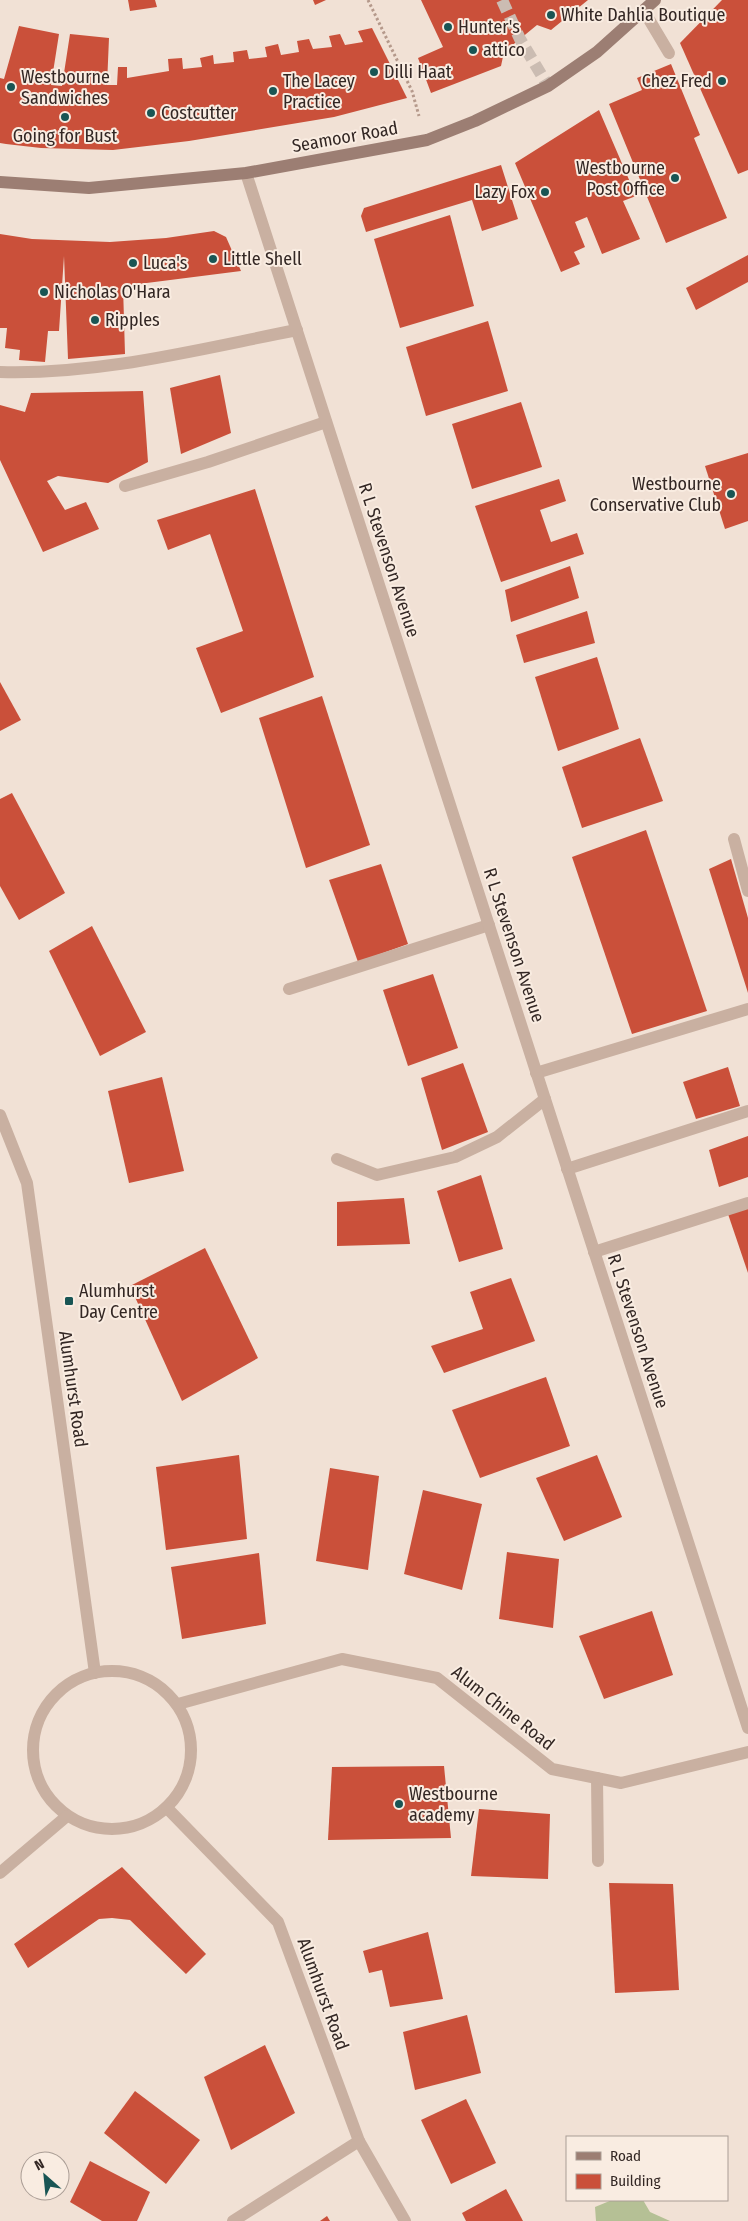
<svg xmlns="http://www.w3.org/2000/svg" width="748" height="2221" font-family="'Fira Sans Condensed',sans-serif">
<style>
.green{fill:#b5c095}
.building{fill:#ca503a}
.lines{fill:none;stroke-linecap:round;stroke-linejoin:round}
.street-tunnel{stroke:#cbbcb2;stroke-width:12;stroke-dasharray:12 6;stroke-linecap:butt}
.path{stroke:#b5998b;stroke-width:3;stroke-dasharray:2.5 2.5;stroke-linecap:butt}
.lane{stroke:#c9b0a1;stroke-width:12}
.street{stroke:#c9b0a1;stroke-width:12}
.secondary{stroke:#9c7e73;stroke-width:12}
.poi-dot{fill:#195554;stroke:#f9ece1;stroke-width:2}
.labels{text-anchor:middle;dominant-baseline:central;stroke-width:4;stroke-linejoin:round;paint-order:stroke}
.poi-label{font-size:18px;fill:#332724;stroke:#f9ece1;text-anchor:start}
.street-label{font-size:18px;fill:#332724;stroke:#f9ece1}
</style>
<rect width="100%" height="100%" fill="#f1e1d5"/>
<!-- green -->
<path class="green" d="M612,2200H643L650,2212L670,2221H596L595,2207Z"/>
<!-- building -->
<g class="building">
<path d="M128,0H155L157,7L130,11Z"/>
<path d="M313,0H326L315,5Z"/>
<path d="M421,0H588L551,30L537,25L504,52L501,66L431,93L418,58L443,47Z"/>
<path d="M722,0H748V170L738,174L680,43Z"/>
<path d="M19,26L59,34L51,85L62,86L70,34L109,38L107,85H117L118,67H127V78L169,71L168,59L182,58L183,69L202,67L200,58L213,55L214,64L234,62L233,52L247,50L249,59L267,57L265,47L278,44L281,55L299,52L297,41L309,39L313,49L332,47L329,36L340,34L345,45L363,42L358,31L372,28L407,98L334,117L189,141L113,150L41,148L6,144L0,143V78L4,79Z"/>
<path d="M671,64L700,135L694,138L727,218L666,243L609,104L642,90L637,78Z"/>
<path d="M599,110L636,196L623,201L640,239L602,254L587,217L575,222L585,247L574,252L580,264L561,272L515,163Z"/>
<path d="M501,165L518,219L482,231L472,200L366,232L361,216L364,208Z"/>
<path d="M450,215L474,306L400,328L374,239Z"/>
<path d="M214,231L226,237L241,271L123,286L125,354L68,359L64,256L59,331H48L45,362L19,360L20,350L5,348L7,328H0V234L32,239L110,242L166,238Z"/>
<path d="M748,255V282L696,310L686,288Z"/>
<path d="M488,321L508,391L426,416L406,347Z"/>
<path d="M220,375L231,433L181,454L170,388Z"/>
<path d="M143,391L148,462L108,483L58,476L47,481L65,510L86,502L99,529L43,552L0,460V405L25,412L31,393Z"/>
<path d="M521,402L542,467L472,489L452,424Z"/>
<path d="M748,453V521L725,529L705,466Z"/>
<path d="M559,479L566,501L540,510L551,542L577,533L584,554L501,582L475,506Z"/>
<path d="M255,489L314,677L221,713L196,648L243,631L210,534L168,550L157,520Z"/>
<path d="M570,566L579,598L511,622L505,590Z"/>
<path d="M587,611L595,643L524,663L516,635Z"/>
<path d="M597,657L619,729L558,751L535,677Z"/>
<path d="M0,682L21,720L0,731Z"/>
<path d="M322,696L370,845L306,868L259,718Z"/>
<path d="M640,738L663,801L582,828L562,767Z"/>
<path d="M12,793L65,893L19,920L0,886V799Z"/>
<path d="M646,830L707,1011L632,1034L572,857Z"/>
<path d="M731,859L748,918V993L709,869Z"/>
<path d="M381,864L408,944L358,962L329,880Z"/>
<path d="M92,926L146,1032L100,1056L49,951Z"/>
<path d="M433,974L458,1048L408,1066L383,990Z"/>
<path d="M463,1063L488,1132L442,1150L421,1078Z"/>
<path d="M728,1067L740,1106L696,1119L683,1082Z"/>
<path d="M162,1077L184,1171L129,1183L108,1091Z"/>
<path d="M748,1136V1177L719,1187L709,1150Z"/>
<path d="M481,1175L503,1249L459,1262L437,1191Z"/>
<path d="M404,1198L410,1244L337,1246V1202Z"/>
<path d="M748,1207V1273L728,1214Z"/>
<path d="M205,1248L258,1358L182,1401L130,1286Z"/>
<path d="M511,1278L535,1341L444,1373L431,1346L483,1329L470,1292Z"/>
<path d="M546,1377L570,1446L480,1478L452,1410Z"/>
<path d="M239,1455L247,1539L166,1550L156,1467Z"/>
<path d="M597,1455L622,1517L564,1541L536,1478Z"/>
<path d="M330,1468L379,1476L368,1570L316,1561Z"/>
<path d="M423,1490L482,1504L462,1590L404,1574Z"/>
<path d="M507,1552L559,1559L553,1628L499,1619Z"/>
<path d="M259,1553L266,1624L182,1639L171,1567Z"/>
<path d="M652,1611L673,1675L604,1699L579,1636Z"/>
<path d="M444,1766L451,1838L328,1840L332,1767Z"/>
<path d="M479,1809L550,1814L548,1879L471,1876Z"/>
<path d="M122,1867L206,1954L186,1974L130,1920L112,1918L99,1919L28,1968L14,1944Z"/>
<path d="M609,1883L673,1884L679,1990L615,1993Z"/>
<path d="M428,1932L443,1999L390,2007L382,1970L369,1973L363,1951Z"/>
<path d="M467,2015L481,2073L415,2090L403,2032Z"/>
<path d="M265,2045L295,2113L231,2150L204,2077Z"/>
<path d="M135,2091L200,2140L166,2184L104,2133Z"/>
<path d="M466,2099L496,2163L451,2184L421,2120Z"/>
<path d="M90,2161L150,2192L137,2221H102L70,2202Z"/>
<path d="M506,2189L523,2221H466L462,2213Z"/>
<path d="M327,2216L330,2221H320Z"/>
</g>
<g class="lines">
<!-- street-tunnel -->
<path class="street-tunnel" d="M502,0L520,39L548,86"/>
<!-- path -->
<path class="path" d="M368,0L412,91L419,116"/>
<!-- lane -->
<g class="lane">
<path d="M644,11L669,53"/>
<path d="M0,372C100,375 199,349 297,330"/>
<path d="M125,486L208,462L326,422"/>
<path d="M734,839L748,891"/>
<path d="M289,989L489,925"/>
<path d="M536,1073L748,1009"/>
<path d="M337,1159L377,1175L455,1157L497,1137L545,1099"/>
<path d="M567,1169L748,1111"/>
<path d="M594,1252L748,1203"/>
<path d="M597,1778L598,1861"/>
</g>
<!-- street -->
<g class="street">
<path d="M246,173L748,1728"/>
<path d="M0,1115L27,1183L95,1673"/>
<circle cx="112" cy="1750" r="79"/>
<path d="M178,1704L342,1659L437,1678L552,1769L621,1783L748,1752"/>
<path d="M167,1808L278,1922L359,2141L405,2221"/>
<path d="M0,1873L67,1816"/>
<path d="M233,2221L359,2141"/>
</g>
<!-- secondary -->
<path class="secondary" d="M0,182L89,188L246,173L427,140L475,121L548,86L597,52L655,0"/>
</g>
<!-- markers -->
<g class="poi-dot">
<circle cx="551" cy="15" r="5"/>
<circle cx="448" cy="27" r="5"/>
<circle cx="473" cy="50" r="5"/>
<circle cx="374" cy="72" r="5"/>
<circle cx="722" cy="81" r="5"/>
<circle cx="11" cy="87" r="5"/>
<circle cx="273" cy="91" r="5"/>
<circle cx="151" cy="113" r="5"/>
<circle cx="65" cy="117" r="5"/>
<circle cx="675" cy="178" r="5"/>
<circle cx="545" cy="192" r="5"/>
<circle cx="213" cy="259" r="5"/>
<circle cx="133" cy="263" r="5"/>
<circle cx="44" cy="292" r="5"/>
<circle cx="95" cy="320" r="5"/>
<circle cx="731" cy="494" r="5"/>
<rect x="64" y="1296" width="10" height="10" rx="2.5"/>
<circle cx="399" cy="1804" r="5"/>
</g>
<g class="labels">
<!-- poi labels -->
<g class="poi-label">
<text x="561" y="15">White Dahlia Boutique</text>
<text x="458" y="27">Hunter's</text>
<text x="483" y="50">attico</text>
<text x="384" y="72">Dilli Haat</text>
<text x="21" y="77">Westbourne<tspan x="21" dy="21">Sandwiches</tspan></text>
<text x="283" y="81">The Lacey<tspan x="283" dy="21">Practice</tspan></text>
<text x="712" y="81" text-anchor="end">Chez Fred</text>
<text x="161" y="113">Costcutter</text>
<text x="65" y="136" text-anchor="middle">Going for Bust</text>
<text x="665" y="168" text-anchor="end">Westbourne<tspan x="665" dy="21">Post Office</tspan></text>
<text x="535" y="192" text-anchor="end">Lazy Fox</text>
<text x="223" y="259">Little Shell</text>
<text x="143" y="263">Luca's</text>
<text x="54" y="292">Nicholas O'Hara</text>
<text x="105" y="320">Ripples</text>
<text x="721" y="484" text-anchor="end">Westbourne<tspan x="721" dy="21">Conservative Club</tspan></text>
<text x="79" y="1291">Alumhurst<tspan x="79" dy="21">Day Centre</tspan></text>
<text x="409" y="1794">Westbourne<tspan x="409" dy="21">academy</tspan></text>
</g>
<!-- street labels -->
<g class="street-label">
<text transform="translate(345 137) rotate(-10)">Seamoor Road</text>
<text transform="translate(389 560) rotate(72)">R L Stevenson Avenue</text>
<text transform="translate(514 945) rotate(72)">R L Stevenson Avenue</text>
<text transform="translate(638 1331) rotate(72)">R L Stevenson Avenue</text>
<text transform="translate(73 1389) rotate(82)">Alumhurst Road</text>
<text transform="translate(503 1708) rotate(38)">Alum Chine Road</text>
<text transform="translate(323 1994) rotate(70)">Alumhurst Road</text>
</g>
</g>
<!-- legend -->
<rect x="566" y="2136" width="162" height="65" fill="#f9ece1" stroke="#aa9d95"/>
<rect x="576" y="2152" width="25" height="8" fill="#9c7e73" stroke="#aa9d95"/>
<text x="610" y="2161" font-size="15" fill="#332724">Road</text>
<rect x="576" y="2174" width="25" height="15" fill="#ca503a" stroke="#aa9d95"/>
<text x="610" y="2186" font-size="15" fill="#332724">Building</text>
<!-- north arrow -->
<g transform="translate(45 2176) rotate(333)"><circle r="24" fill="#f9ece1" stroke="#aa9d95"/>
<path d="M0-4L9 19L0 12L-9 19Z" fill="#195554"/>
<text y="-8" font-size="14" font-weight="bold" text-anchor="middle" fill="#332724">N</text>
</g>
</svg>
